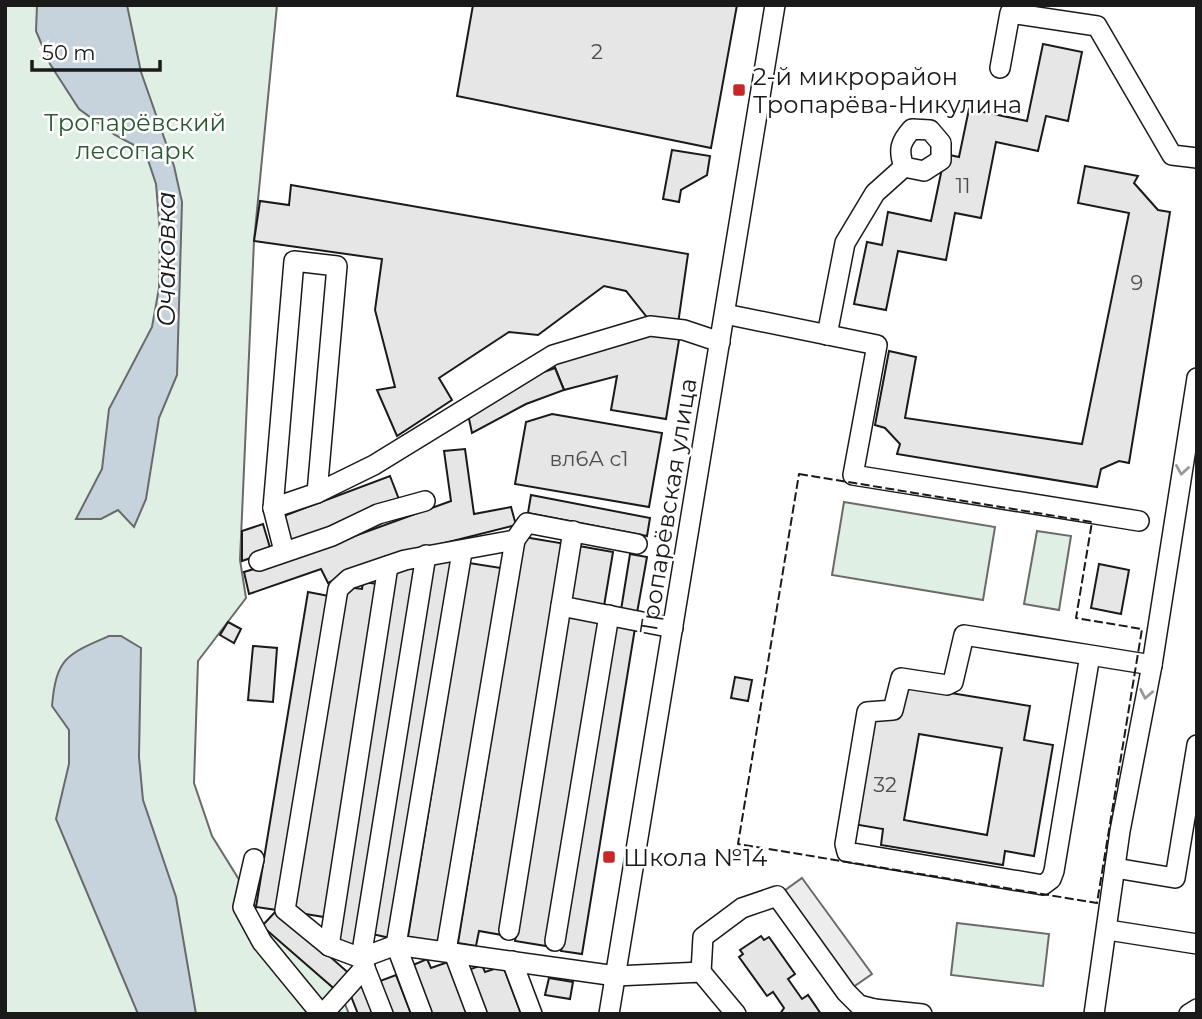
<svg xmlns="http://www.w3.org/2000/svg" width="1202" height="1019" font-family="Montserrat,sans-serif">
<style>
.green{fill:#e0efe3;stroke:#6a6a6a;stroke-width:2}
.parking{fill:#ededed;stroke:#6a6a6a;stroke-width:2}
.water{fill:#c6d2dc;stroke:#6a6a6a;stroke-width:2}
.building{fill:#e6e6e6;stroke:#1a1a1a;stroke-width:2;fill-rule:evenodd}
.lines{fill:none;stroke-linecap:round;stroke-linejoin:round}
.minor-casing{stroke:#1a1a1a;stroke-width:22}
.minor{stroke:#fff;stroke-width:19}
.fence{stroke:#1a1a1a;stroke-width:2;stroke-dasharray:9 3.5;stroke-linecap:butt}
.oneway{stroke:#989898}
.poi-dot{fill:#c62828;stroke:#fff;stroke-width:2.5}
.labels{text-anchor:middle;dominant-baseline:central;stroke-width:5;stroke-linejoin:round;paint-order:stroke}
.number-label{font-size:21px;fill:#4d4d4d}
.poi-label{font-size:24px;fill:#1a1a1a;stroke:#fff;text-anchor:start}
.park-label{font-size:24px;fill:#2b5a34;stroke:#fff}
.street-label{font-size:24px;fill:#1a1a1a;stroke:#fff}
.water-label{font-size:26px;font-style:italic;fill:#1a1a1a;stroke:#fff}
</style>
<rect width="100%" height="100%" fill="#fff"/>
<!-- green -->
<g class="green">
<path d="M5,5H277L254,241L240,560L246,598L198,661L194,783L212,836L256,907L253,917L341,994L349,1014H5Z"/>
<path d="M844,502L995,527L983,600L832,575Z"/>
<path d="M1037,531L1071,536L1059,610L1024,604Z"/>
<path d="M957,923L1049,934L1043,986L951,975Z"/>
</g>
<!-- parking -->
<path class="parking" d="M802,878L872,974L846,992L777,896Z"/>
<!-- water -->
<g class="water">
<path d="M37,5H127L141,72L174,166L182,202L177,375L159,418L146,499L134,527L118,510L101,519H76L102,469L109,409L152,327L159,288L160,232L156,184L145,151L115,135L79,109L50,64L36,31Z"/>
<path d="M109,636H121L141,648L139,757L143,800L176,897L196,1014H138L56,819L69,764V730L52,706C56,658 67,654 109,636Z"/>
</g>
<!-- building -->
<g class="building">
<path d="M473,5H737L711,148L457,96Z"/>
<path d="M1043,44L1082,52L1068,121L1046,116L1038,151L996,142L981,218L955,213L946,260L898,251L886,310L854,304L867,242L882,245L888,212L931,221L945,154L959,157L969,109L1027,121Z"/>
<path d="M672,150L710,156L707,175L681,190L679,202L663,199Z"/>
<path d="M1085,166L1138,176L1134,183L1158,210L1170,212L1129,463L1119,461L1101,469L1097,487L897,454L900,444L885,428L875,425L889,351L916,357L905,418L1082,444L1129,213L1078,203Z"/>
<path d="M291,185L688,254L678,324L650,321L626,291L604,286L538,335L509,332L439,378L452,400L397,436L377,390L395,387L375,310L382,259L254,241L260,201L289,205Z"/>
<path d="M649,332L680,334L666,419L611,410L617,376L564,390L553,363Z"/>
<path d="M555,368L564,390L526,404L472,433L468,414L524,379Z"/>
<path d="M552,414L662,433L649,507L515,484L526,422Z"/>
<path d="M465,449L474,514L511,507L516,525L385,558L328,583L321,569L249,594L244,572L316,550L451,501L444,451Z"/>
<path d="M390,476L400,502L291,543L281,517Z"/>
<path d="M531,495L650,518L647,536L528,513Z"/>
<path d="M263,524L271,551L242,561V531Z"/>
<path d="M524,537L566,544L502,935L479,931L476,946L458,943Z"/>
<path d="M579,546L613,552L604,606L570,601Z"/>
<path d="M630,554L647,557L637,613L621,610Z"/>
<path d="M433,559L452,561L390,938L372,934Z"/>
<path d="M469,563L501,568L440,942L408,937Z"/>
<path d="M1099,564L1129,570L1121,614L1091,608Z"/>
<path d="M397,566L416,569L354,945L336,941Z"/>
<path d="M363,582L378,584L324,917L293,912L346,587L362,589Z"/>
<path d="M308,592L329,596L277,910L256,907Z"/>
<path d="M568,615L599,620L546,946L515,941Z"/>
<path d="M228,622L241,629L234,643L220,635Z"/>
<path d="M615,625L635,628L582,954L561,951Z"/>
<path d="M253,646L277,648L273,702L248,700Z"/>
<path d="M735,677L752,680L748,701L731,698Z"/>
<path d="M902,685L1030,706L1024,740L1053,745L1034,856L1005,851L1003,865L881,845L883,829L853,824L871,714L896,718ZM919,734L1002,748L987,835L904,820Z"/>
<path d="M277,910L352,976L338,992L262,926Z"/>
<path d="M761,936L764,940L769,937L795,974L788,979L802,999L808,995L821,1014H780L784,1008L773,992L767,996L739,957L743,954L740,950Z"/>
<path d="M427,959L431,968L448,962L468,1014H431L413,965Z"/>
<path d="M482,965L485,972L503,966L521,1014H485L468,970Z"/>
<path d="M396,975L411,1014H393L380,981Z"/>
<path d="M549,978L573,982L570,999L545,995Z"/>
<path d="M363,986L374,1014H358L349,991Z"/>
</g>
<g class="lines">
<defs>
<g id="minor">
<path d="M1000,68L1010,13L1097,26L1172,155L1197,158"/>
<path d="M725,314L877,345L853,475L1139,521"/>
<path d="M827,335L845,243L875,193L904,167L924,171L941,160V143L930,130L912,129C900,142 898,150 904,167"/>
<path d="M273,508L294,261L337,266L317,493"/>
<path d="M637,544L527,523L515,540L405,560L349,579L338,589L285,910L329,946L361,958L396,945L616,976L701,972L736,1014"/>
<path d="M284,551L273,508L317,493L374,465L553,355L650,326L684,330L720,342"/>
<path d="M259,561L332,536L378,514L425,501"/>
<path d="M561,606L673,628"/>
<path d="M1090,655L964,635L953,682L947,685L901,678L893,710L867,712L845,844L847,852L1043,885L1051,879L1054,871L1090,655L1152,665"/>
<path d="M254,859L243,907L262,942L321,1014"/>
<path d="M1115,868L1175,878L1197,745"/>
<path d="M509,930L573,531"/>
<path d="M1108,930L1197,944"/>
<path d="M555,941L609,615"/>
<path d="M329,946L388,566"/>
<path d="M446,951L515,540"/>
<path d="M454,953L477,1014"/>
<path d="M512,961L532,1014"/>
<path d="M701,972L703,937L742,908L777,896L846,992L859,1005L874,1009L873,1014"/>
<path d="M874,1009L922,1014"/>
<path d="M323,1014L365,967"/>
<path d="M383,1014L361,958L426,555"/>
<path d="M422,1014L396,945L462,552"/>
<path d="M609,1014L775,5"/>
<path d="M1094,1014L1120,831L1152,665L1197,378"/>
<path d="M1189,1014L1197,1009"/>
</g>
</defs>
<!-- minor casing -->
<use href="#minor" class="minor-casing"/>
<!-- minor -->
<use href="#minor" class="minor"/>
<!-- fence -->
<path class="fence" d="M799,474L1092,522L1076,618L1142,629L1097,903L738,844Z"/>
</g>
<!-- one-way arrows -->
<defs><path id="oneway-chevron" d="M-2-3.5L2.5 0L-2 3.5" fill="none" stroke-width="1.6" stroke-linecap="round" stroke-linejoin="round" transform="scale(1.75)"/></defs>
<g class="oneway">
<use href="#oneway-chevron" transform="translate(1182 470) rotate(99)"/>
<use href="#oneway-chevron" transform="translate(1146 694) rotate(101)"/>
</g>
<!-- markers -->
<g class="poi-dot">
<rect x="732" y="83" width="14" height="14" rx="3.5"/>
<rect x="602" y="850" width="14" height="14" rx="3.5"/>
</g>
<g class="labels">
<!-- number labels -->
<g class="number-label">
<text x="597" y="51">2</text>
<text x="963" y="185">11</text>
<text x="1137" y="282">9</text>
<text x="589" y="458">вл6А с1</text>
<text x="885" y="784">32</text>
</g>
<!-- poi labels -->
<g class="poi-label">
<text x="753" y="76">2-й микрорайон<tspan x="753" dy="28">Тропарёва-Никулина</tspan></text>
<text x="623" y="857">Школа №14</text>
</g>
<!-- park labels -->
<g class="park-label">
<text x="135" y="122">Тропарёвский<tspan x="135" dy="28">лесопарк</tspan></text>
</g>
<!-- street labels -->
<g class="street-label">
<text transform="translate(668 506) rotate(-81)">Тропарёвская улица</text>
</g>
<!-- water labels -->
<g class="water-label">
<text transform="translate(166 259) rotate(-90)">Очаковка</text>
</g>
</g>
<!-- border -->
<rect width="1202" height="1019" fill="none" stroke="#1a1a1a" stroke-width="14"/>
<!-- scale -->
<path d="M32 60v10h128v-10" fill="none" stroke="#1a1a1a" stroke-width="3.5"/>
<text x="42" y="60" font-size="21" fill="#1a1a1a" stroke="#ffffff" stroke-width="5" paint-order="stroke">50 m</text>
</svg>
